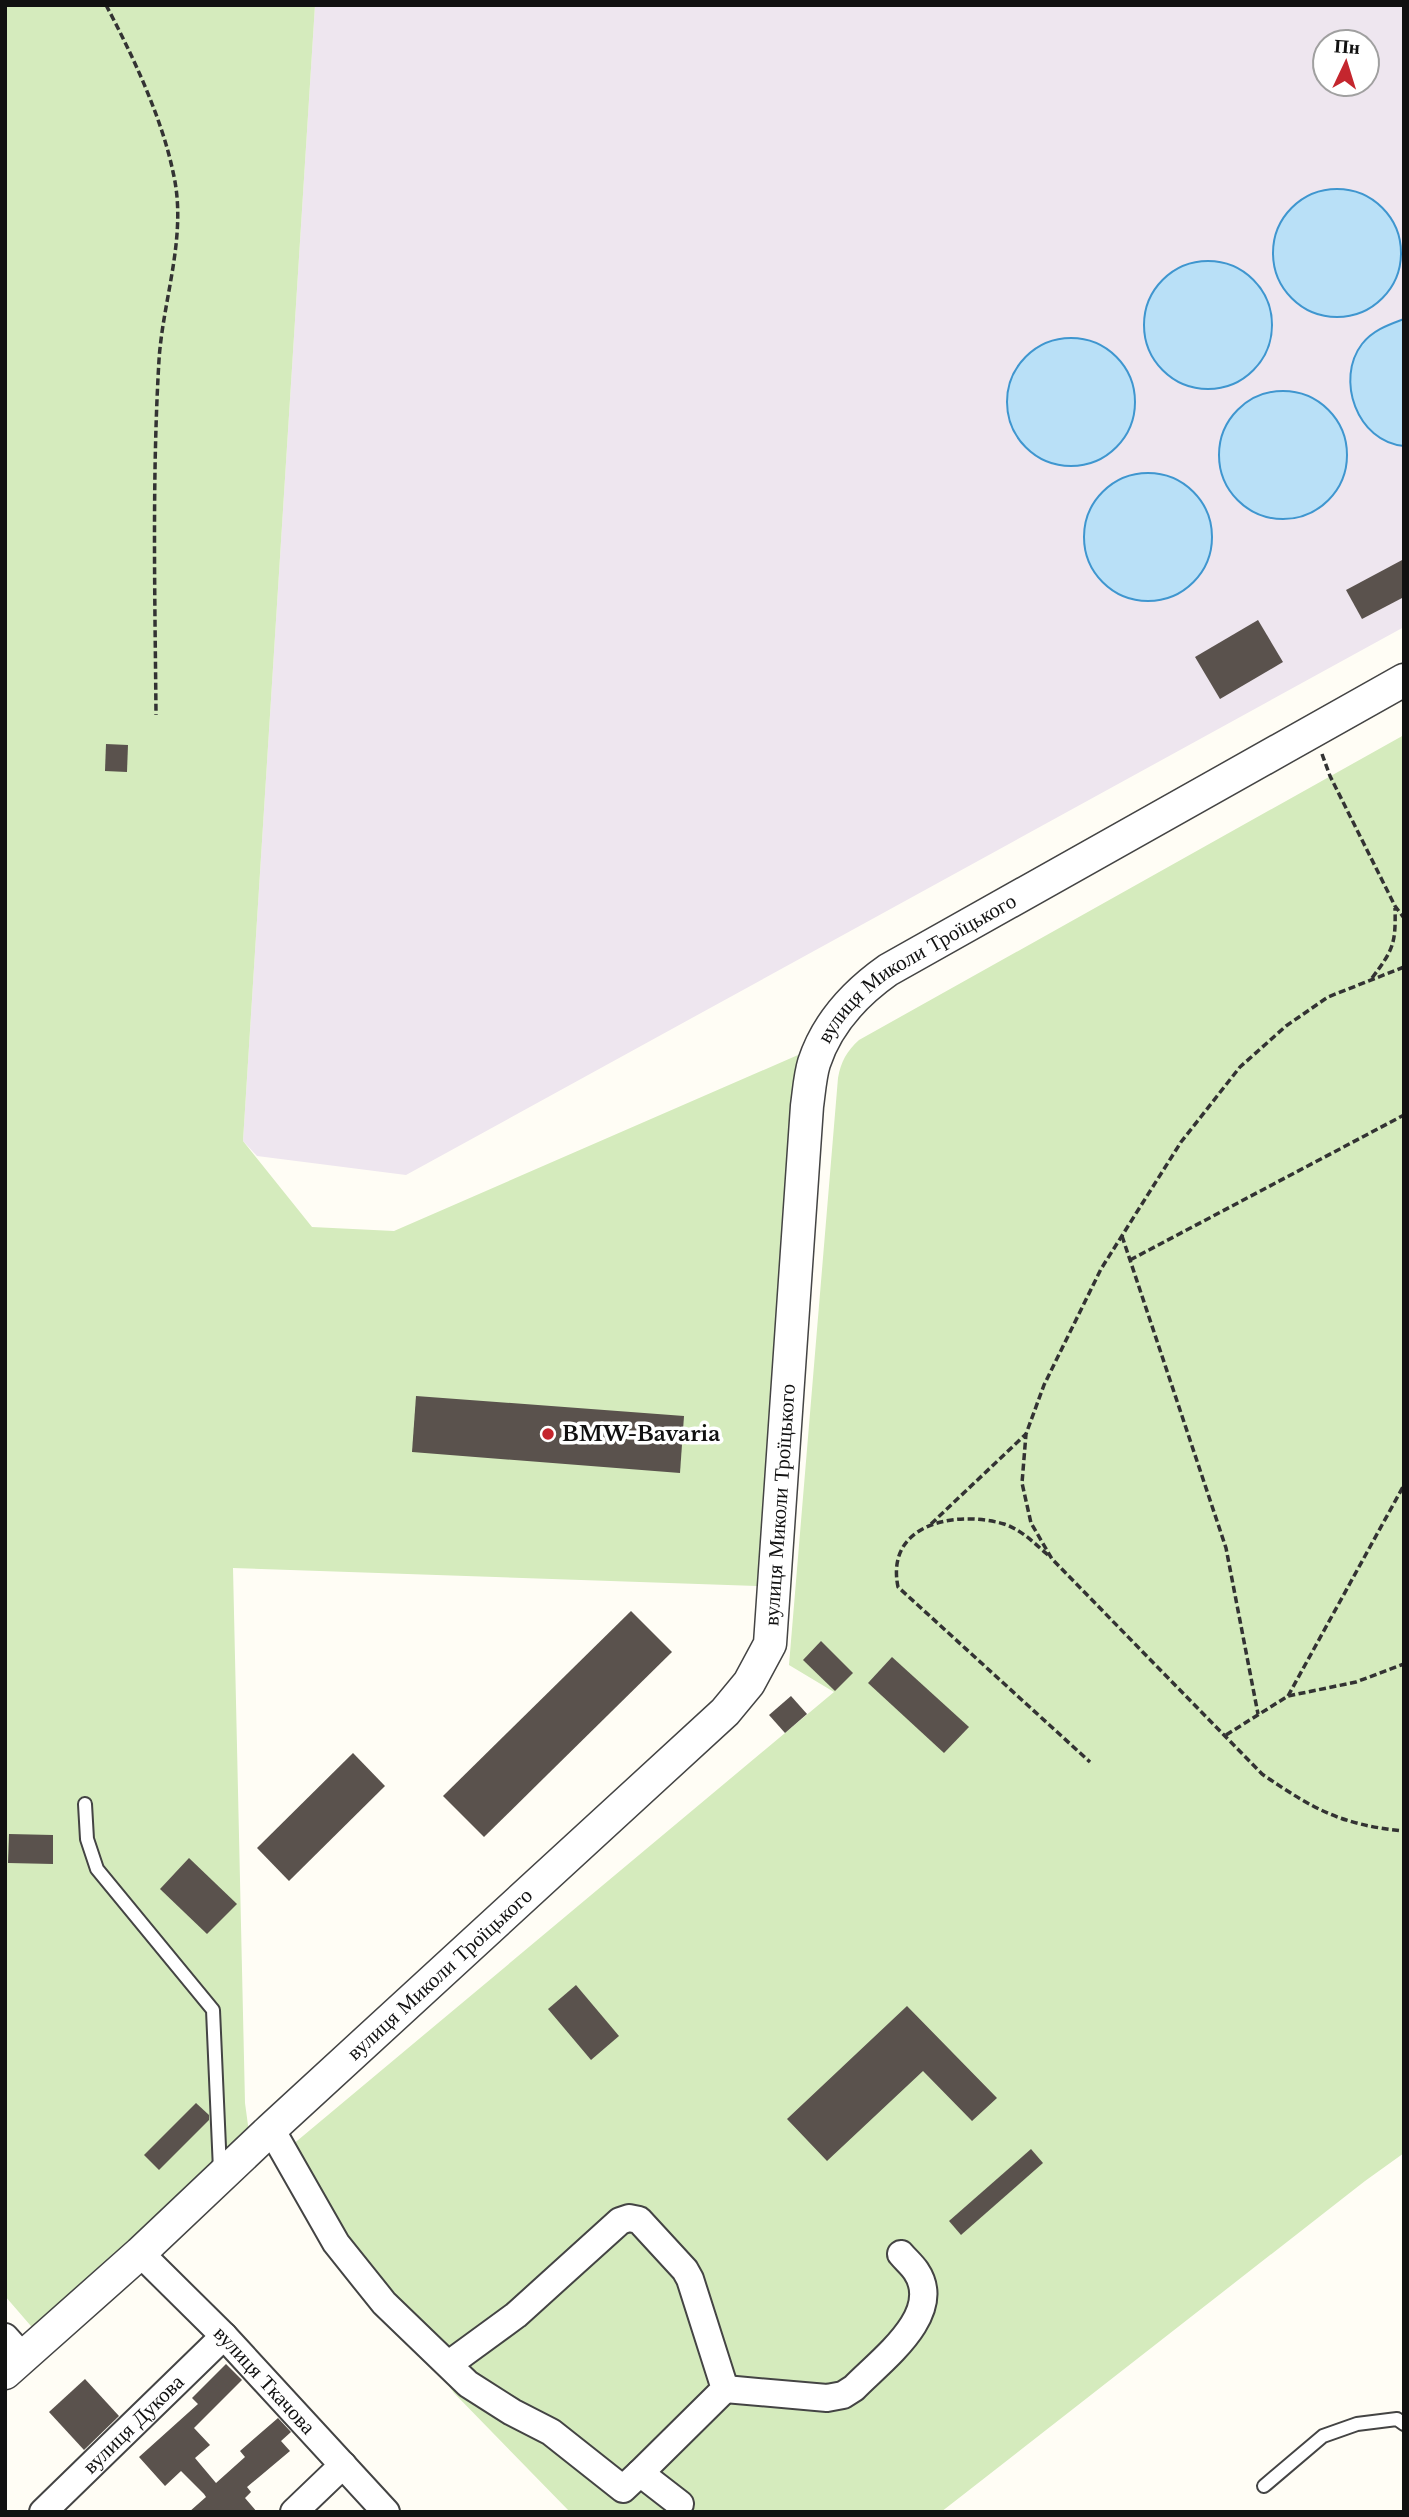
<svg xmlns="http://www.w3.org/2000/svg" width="1409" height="2517" font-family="'Libre Baskerville',serif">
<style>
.industrial{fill:#eee6ef;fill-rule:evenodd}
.green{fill:#d5ebbd}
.water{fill:#b9e0f7;stroke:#3f96cf;stroke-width:2}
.building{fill:#5a524d}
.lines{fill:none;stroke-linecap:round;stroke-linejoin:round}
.service-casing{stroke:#444;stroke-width:16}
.minor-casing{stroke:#444;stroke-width:30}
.tertiary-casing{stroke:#444;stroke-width:35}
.path{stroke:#333;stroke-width:3.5;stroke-dasharray:7 3.5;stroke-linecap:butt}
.service{stroke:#fff;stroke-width:12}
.minor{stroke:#fff;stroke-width:26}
.tertiary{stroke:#fff;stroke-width:32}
.poi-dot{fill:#c4262e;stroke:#fff;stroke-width:2.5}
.labels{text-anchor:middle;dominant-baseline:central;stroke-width:7;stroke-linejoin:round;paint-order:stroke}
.street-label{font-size:21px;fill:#111;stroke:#fff}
.poi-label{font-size:21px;font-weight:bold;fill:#111;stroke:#fff;text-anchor:start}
</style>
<rect width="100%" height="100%" fill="#fffdf5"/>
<!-- industrial -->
<path class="industrial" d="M315,5H1404V627L406,1175L257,1156L243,1141ZM1325,42H1367V84H1325Z"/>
<!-- green -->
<g class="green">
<path d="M5,5H315L243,1141L312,1227L394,1231L798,1055L757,1586L233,1568L245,2103L250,2140L43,2340L5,2296Z"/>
<path d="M1404,735V2153L1365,2181L941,2512H570L454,2393L279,2156L834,1692L789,1665L838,1078C841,1061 847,1051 859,1040Z"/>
</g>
<!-- water -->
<g class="water">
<circle cx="1337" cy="253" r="64"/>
<circle cx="1208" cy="325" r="64"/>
<path d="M1404,319V446C1357,442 1335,379 1362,344C1373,330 1388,325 1404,319Z"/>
<circle cx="1071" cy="402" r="64"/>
<circle cx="1283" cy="455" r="64"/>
<circle cx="1148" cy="537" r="64"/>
</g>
<!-- building -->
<g class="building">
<path d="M1404,559V597L1362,619L1346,590Z"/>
<path d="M1258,620L1283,662L1220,699L1195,657Z"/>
<path d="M106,744L128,745L127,772L105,771Z"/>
<path d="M416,1396L684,1416L680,1473L412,1452Z"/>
<path d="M631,1611L672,1652L484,1837L443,1796Z"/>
<path d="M821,1641L853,1673L835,1691L803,1660Z"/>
<path d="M892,1657L969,1727L944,1753L868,1683Z"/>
<path d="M791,1696L807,1714L785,1733L769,1715Z"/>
<path d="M353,1753L385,1786L289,1881L257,1848Z"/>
<path d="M9,1834L53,1835V1864L8,1863Z"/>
<path d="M189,1858L237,1904L207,1934L160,1889Z"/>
<path d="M576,1985L619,2036L591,2060L548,2009Z"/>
<path d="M907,2006L997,2098L972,2121L923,2071L827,2161L787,2119Z"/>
<path d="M196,2103L209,2115V2120L159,2170L144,2155Z"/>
<path d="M1031,2149L1043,2163L961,2235L949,2221Z"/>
<path d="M226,2364L242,2380L194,2428L210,2445L195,2458L216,2483L245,2457L240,2451L278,2418L291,2432L281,2441L290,2451L247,2487L251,2492L245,2498L257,2512H189L206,2497L204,2494L181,2471L165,2486L139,2457L198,2404L192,2398Z"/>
<path d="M85,2379L119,2416L84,2450L49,2412Z"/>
</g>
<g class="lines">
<defs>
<g id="service">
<path d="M85,1804L87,1839L97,1869L213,2010L220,2170"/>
<path d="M1264,2486L1323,2436L1357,2424L1397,2419L1404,2424"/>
</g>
<g id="minor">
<path d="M271,2129L336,2243L384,2303L468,2384L512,2412L551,2432L623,2489L640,2473L680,2504"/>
<path id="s1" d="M140,2253L224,2336L386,2512"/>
<path d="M5,2337L23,2357"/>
<path d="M449,2364L516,2315L620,2221L629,2218L639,2220L685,2270L690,2279L725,2389L640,2473"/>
<path d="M725,2389L827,2398L843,2395L854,2388C881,2360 945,2314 916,2271C912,2265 906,2260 901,2254"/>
<path id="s2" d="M43,2512L224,2336"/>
<path d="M294,2512L343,2465"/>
</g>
<g id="tertiary">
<path id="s3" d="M5,2373L140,2253L271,2129L725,1712L749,1683L770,1644L807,1106C809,1092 810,1076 814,1063C827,1023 854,994 888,970L1404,680"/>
</g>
</defs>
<!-- service casing -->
<use href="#service" class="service-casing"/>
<!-- minor casing -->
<use href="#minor" class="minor-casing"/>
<!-- tertiary casing -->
<use href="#tertiary" class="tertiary-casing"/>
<!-- path -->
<g class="path">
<path d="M106,5C132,54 162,118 173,172C188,235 163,298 159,360C152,478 155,597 156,715"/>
<path d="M1322,754L1330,776L1395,906L1404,918"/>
<path d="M1404,967L1328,997L1286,1026L1240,1067L1181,1142L1101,1269L1044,1385L1026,1434L1022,1483L1031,1523L1052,1559L1262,1774C1313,1809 1341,1825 1404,1831"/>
<path d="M1372,978C1393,950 1396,944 1395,908"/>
<path d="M1122,1236L1226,1548L1258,1714"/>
<path d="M1130,1260L1404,1115"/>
<path d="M931,1524L1026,1434"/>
<path d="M1048,1555C1034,1543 1022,1530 1004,1524C956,1510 885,1523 898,1587L1090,1762"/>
<path d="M1288,1696L1404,1485"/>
<path d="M1226,1735L1288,1696L1356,1682L1404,1664"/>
</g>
<!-- service -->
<use href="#service" class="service"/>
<!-- minor -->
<use href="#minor" class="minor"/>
<!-- tertiary -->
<use href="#tertiary" class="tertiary"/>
</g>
<!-- markers -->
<circle class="poi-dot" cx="548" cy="1434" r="7"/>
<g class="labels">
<!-- street labels -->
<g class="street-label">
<text stroke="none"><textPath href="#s3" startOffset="1787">вулиця Миколи Троїцького</textPath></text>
<text stroke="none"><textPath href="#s3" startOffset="1199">вулиця Миколи Троїцького</textPath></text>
<text stroke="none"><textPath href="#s3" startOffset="590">вулиця Миколи Троїцького</textPath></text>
<text stroke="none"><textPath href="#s1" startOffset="178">вулиця Ткачова</textPath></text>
<text stroke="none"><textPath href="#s2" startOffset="126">вулиця Дукова</textPath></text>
</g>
<!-- poi labels -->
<g class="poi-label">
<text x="562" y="1434">BMW-Bavaria</text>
</g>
</g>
<!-- border -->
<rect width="1409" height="2517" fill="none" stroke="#111111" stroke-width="14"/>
<!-- north arrow -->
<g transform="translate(1346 63) rotate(4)"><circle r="33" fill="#ffffff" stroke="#a0a0a0" stroke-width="2"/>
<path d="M0-5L12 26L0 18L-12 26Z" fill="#c4262e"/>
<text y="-10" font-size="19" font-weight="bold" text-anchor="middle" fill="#111111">Пн</text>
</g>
</svg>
